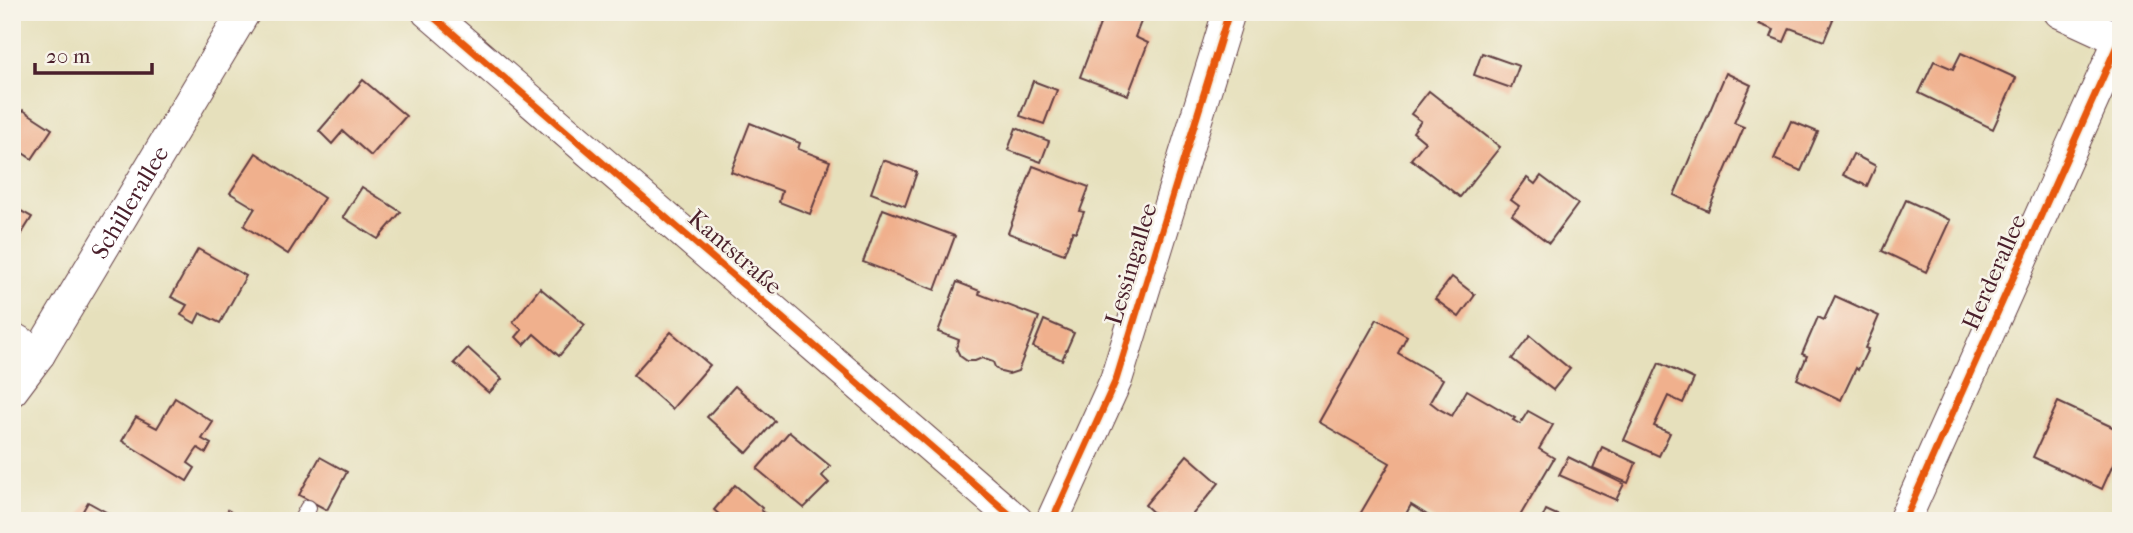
<svg xmlns="http://www.w3.org/2000/svg" width="2133" height="533" font-family="'IM FELL French Canon',serif">
<style>
.building{fill:#f0b08d}
.lines{fill:none;stroke-linecap:round;stroke-linejoin:round}
.service-casing{stroke:#613c41;stroke-width:18}
.minor-casing{stroke:#613c41;stroke-width:34}
.service{stroke:#fff;stroke-width:16}
.minor{stroke:#fff;stroke-width:32}
.cycleway-casing{stroke:#f7f3e8;stroke-width:11}
.cycleway{stroke:#e8590c;stroke-width:7}
.labels{text-anchor:middle;dominant-baseline:central;stroke-width:5;stroke-linejoin:round;paint-order:stroke}
.street-label{font-size:24px;fill:#4a1f2b;stroke:#f7f3e8}
</style>
<rect width="100%" height="100%" fill="#f7f3e8"/>
<filter id="ink" filterUnits="userSpaceOnUse"><feTurbulence type="fractalNoise" baseFrequency=".0143" numOctaves="2"/><feDisplacementMap in="SourceGraphic" scale="14" xChannelSelector="R" yChannelSelector="G"/><feConvolveMatrix kernelMatrix="1 2 1 2 8 2 1 2 1" color-interpolation-filters="sRGB"/></filter>
<filter id="wash" filterUnits="userSpaceOnUse"><feTurbulence type="fractalNoise" baseFrequency=".00686" numOctaves="4" result="noise"/><feDisplacementMap in="SourceGraphic" scale="28" xChannelSelector="R" yChannelSelector="G"/><feGaussianBlur stdDeviation="1.57" result="paint"/><feColorMatrix in="noise" values="0 0 0 0 0 0 0 0 0 0 0 0 0 0 0 0 0 1.4 0 .05"/><feComposite in="paint" operator="in"/></filter>
<g filter="url(#wash)">
<rect width="100%" height="100%" fill="#e6e0bc"/>
<g id="blocks">
<!-- building -->
<g class="building">
<path d="M1089,12H1125L1142,19L1135,37L1148,43L1128,95L1080,77L1100,24L1086,19Z"/>
<path d="M1766,12L1774,16L1775,12H1836L1824,41L1790,28L1784,42L1771,37L1774,30L1759,24Z"/>
<path d="M1482,53L1519,66L1511,88L1474,75Z"/>
<path d="M1961,53L2016,78L1993,129L1919,93L1934,61L1953,69Z"/>
<path d="M1726,73L1751,85L1734,123L1744,127L1708,211L1674,195Z"/>
<path d="M363,80L406,116L371,156L343,131L332,144L319,131Z"/>
<path d="M1033,81L1057,90L1044,124L1020,116Z"/>
<path d="M1429,91L1500,147L1460,197L1411,159L1425,142L1413,132L1421,121L1411,114Z"/>
<path d="M23,110L52,129L32,159L12,146V121L14,123Z"/>
<path d="M1791,121L1818,132L1801,171L1774,159Z"/>
<path d="M750,123L800,143L798,149L830,161L810,214L779,202L782,191L731,172Z"/>
<path d="M1016,128L1049,141L1041,162L1008,150Z"/>
<path d="M256,153L324,198L288,254L244,226L255,208L230,193Z"/>
<path d="M1853,154L1876,166L1867,186L1843,175Z"/>
<path d="M883,160L917,172L905,206L871,193Z"/>
<path d="M1033,166L1089,187L1080,211L1084,212L1076,232L1073,231L1064,254L1008,233Z"/>
<path d="M1541,176L1578,204L1549,243L1512,215L1519,206L1511,200L1527,178L1535,184Z"/>
<path d="M362,187L401,212L378,239L343,217Z"/>
<path d="M1906,200L1950,220L1926,272L1882,251Z"/>
<path d="M12,206L32,217L12,249Z"/>
<path d="M883,209L955,236L935,290L863,262Z"/>
<path d="M198,249L246,276L220,323L200,313L195,323L181,315L187,305L171,297Z"/>
<path d="M1452,277L1475,295L1459,317L1435,299Z"/>
<path d="M957,282L980,291L979,294L1039,317L1018,371L1009,374L1001,372L995,367L993,362L982,358L975,361H967L960,356L956,348L959,340L938,332Z"/>
<path d="M540,288L585,325L559,356L534,334L524,345L516,337L522,330L513,322Z"/>
<path d="M1835,296L1879,316L1865,348L1868,349L1858,370L1856,368L1841,400L1797,379L1807,356L1802,354L1818,317L1824,320Z"/>
<path d="M1377,319L1407,336L1398,353L1443,379L1430,402L1439,409L1452,416L1467,390L1515,418L1513,420L1520,424L1528,411L1553,425L1539,449L1554,458L1517,521H1437L1411,505L1402,521H1356L1390,463L1319,422Z"/>
<path d="M1044,320L1074,333L1062,360L1033,347Z"/>
<path d="M671,332L710,365L672,409L633,375Z"/>
<path d="M1530,336L1570,369L1553,390L1512,359Z"/>
<path d="M468,348L502,379L489,393L454,363Z"/>
<path d="M1659,363L1694,379L1683,403L1668,396L1654,426L1670,433L1659,456L1624,440Z"/>
<path d="M735,386L775,421L747,453L707,417Z"/>
<path d="M175,398L213,422L202,439L211,444L206,453L198,448L195,452L188,463L195,468L187,481L122,441L136,417L157,428Z"/>
<path d="M2058,402L2121,431V447L2102,489L2033,457Z"/>
<path d="M789,432L830,466L822,476L829,483L804,508L757,469Z"/>
<path d="M1602,447L1636,463L1628,483L1593,468Z"/>
<path d="M1187,455L1219,483L1187,521H1174L1165,514L1160,519L1145,505Z"/>
<path d="M320,457L347,472L327,510L299,495Z"/>
<path d="M1568,457L1624,484L1616,500L1559,475Z"/>
<path d="M735,485L762,508L761,510L774,521H727L714,510Z"/>
<path d="M88,502L122,521H77Z"/>
<path d="M228,510L246,521H222Z"/>
<path d="M1546,510L1570,521H1541Z"/>
</g>
</g>
</g>
<g filter="url(#ink)">
<use href="#blocks" fill-opacity="0" stroke="#613c41" stroke-width="2"/>
<g class="lines">
<defs>
<path id="service" d="M301,521L308,508"/>
<g id="minor">
<path d="M428,12L1017,521"/>
<path d="M2060,12L2121,40"/>
<path d="M12,338L39,354"/>
<path id="s1" d="M12,390L39,354L244,12"/>
<path d="M1052,521L1116,380L1229,12"/>
<path d="M1904,521L2120,39"/>
</g>
</defs>
<!-- service casing -->
<use href="#service" class="service-casing"/>
<!-- minor casing -->
<use href="#minor" class="minor-casing"/>
<!-- service -->
<use href="#service" class="service"/>
<!-- minor -->
<use href="#minor" class="minor"/>
<defs>
<g id="cycleway">
<path d="M428,12L1017,521"/>
<path d="M1052,521L1116,380L1229,12"/>
<path d="M1904,521L2120,39"/>
</g>
</defs>
<!-- cycleway casing -->
<use href="#cycleway" class="cycleway-casing"/>
<!-- cycleway -->
<use href="#cycleway" class="cycleway"/>
</g>
</g>
<g class="labels">
<!-- street labels -->
<g class="street-label">
<text stroke="none"><textPath href="#s1" startOffset="222">Schillerallee</textPath></text>
<text transform="translate(735 252) rotate(41)">Kantstraße</text>
<text transform="translate(1131 264) rotate(-73)">Lessingallee</text>
<text transform="translate(1994 272) rotate(-66)">Herderallee</text>
</g>
</g>
<!-- margin -->
<rect width="2133" height="533" fill="none" stroke="#f7f3e8" stroke-width="42"/>
<!-- scale -->
<path d="M35 63v10h117v-10" fill="none" stroke="#4a1f2b" stroke-width="3.5"/>
<text x="46" y="63" font-size="21" fill="#4a1f2b" stroke="#f7f3e8" stroke-width="5" paint-order="stroke">20 m</text>
</svg>
